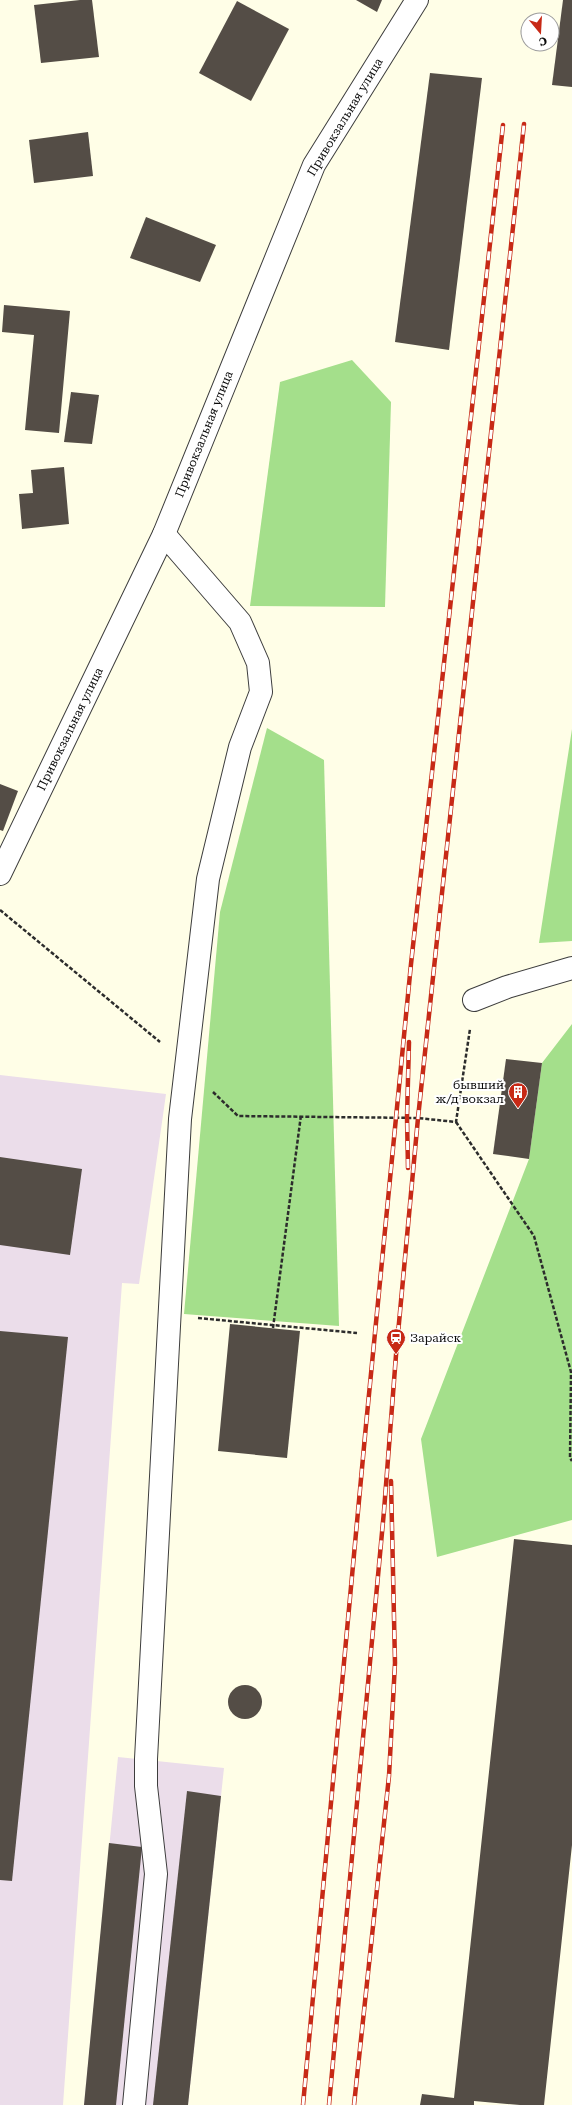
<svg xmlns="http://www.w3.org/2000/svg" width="572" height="2105" font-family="'Roboto Serif',serif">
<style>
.industrial{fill:#ebddea}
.forest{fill:#a4df8b}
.building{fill:#544d46}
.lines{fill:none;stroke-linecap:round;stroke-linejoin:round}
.minor-casing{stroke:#3d3d3d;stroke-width:24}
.path{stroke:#2c2c2c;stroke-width:2.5;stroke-dasharray:4 2;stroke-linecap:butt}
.minor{stroke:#fff;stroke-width:22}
.rail-casing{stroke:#c72916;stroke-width:4.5}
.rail{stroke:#fff;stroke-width:3;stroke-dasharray:9;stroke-linecap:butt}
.labels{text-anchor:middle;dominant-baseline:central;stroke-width:4;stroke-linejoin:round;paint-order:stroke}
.street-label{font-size:12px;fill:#0a0a0a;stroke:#fff}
.poi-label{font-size:12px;fill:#0a0a0a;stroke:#fff;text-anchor:end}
</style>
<rect width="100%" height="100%" fill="#fffee7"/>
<!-- industrial -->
<g class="industrial">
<path d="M0,1075L166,1094L139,1284L122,1283L63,2105H0Z"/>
<path d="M118,1757L224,1768L188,2105H84Z"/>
</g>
<!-- forest -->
<g class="forest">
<path d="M352,360L391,402L385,607L250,606L280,382Z"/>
<path d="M267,728L324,760L339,1326L184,1314L220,912Z"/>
<path d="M572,729V941L539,943Z"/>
<path d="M572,1024V1520L437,1557L421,1439L529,1159L542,1063Z"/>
</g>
<!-- building -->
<g class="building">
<path d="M80,0H92L99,57L41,63L34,5Z"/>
<path d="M356,0H382L377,12Z"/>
<path d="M563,0H572V87L552,85Z"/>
<path d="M237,1L289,29L251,101L199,73Z"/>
<path d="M430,73L482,78L449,350L395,342Z"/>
<path d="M88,132L93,176L34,183L29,140Z"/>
<path d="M146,217L216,245L200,282L130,258Z"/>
<path d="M4,305L70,311L59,433L25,430L34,335L2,332Z"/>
<path d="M71,392L99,395L92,444L64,442Z"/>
<path d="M64,467L69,524L22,529L19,494L33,493L31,470Z"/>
<path d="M0,784L18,791L3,831L0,830Z"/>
<path d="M506,1059L542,1063L529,1159L493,1154Z"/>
<path d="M0,1157L82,1169L70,1255L0,1245Z"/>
<path d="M230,1324L300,1331L287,1458L218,1451Z"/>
<path d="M0,1331L68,1337L12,1881L0,1880Z"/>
<path d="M514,1539L572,1545V1845L544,2105H520L474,2101V2105H420L422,2094L454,2098Z"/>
<circle cx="245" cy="1702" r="17"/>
<path d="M187,1791L221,1796L188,2105H153Z"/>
<path d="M109,1843L142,1847L116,2105H84Z"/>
</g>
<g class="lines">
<defs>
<g id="minor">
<path d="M0,874L164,534L314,165L417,0"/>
<path d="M474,1000L507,987L572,968"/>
<path d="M134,2105L156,1874L146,1786V1759L180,1119L208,879L240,747L261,692L258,663L240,622L164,534"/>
</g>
</defs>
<!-- minor casing -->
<use href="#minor" class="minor-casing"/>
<!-- path -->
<g class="path">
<path d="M0,910L160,1042"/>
<path d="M213,1092L238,1116L418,1118L456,1122L470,1029"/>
<path d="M456,1122L534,1236L571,1372L570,1458L572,1461"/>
<path d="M198,1318L357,1333"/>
<path d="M273,1328L301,1115"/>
</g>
<!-- minor -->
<use href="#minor" class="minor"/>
<defs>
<g id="rail">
<path d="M408,1168L407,1117L409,1042"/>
<path d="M303,2105L366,1425L411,964L503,125"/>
<path d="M329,2105L384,1511L396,1355L418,1118L524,124"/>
<path d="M354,2105L389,1776L395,1663L391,1481"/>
</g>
</defs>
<!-- rail casing -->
<use href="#rail" class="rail-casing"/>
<!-- rail -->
<use href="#rail" class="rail"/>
</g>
<!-- icons -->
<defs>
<symbol id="building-pin" viewBox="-11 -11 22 30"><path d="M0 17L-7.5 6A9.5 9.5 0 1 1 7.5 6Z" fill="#c72916" stroke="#fff"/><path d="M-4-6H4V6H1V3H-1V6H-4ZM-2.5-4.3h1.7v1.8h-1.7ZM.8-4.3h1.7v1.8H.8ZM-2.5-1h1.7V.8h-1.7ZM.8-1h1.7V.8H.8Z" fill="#fff"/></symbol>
<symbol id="station-pin" viewBox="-11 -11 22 30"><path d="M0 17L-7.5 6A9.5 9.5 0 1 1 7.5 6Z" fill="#c72916" stroke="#fff"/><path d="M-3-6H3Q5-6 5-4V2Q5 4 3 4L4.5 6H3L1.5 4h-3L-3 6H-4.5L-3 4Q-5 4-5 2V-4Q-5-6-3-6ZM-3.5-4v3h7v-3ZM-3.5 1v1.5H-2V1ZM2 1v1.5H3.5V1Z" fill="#fff"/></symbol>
</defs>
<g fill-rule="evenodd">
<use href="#building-pin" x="507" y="1081" width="22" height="30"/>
<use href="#station-pin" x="385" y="1327" width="22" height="30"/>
</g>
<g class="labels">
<!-- street labels -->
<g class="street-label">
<text transform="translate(345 117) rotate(-59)">Привокзальная улица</text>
<text transform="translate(204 434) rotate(-68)">Привокзальная улица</text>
<text transform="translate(70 729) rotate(-64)">Привокзальная улица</text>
</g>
<!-- poi labels -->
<g class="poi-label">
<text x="504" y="1085">бывший<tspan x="504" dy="14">ж/д вокзал</tspan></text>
<text x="410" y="1338" text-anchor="start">Зарайск</text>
</g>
</g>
<!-- north arrow -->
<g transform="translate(540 32) rotate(162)"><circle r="19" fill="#ffffff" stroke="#9d9d9d"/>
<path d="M0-3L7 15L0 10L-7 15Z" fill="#c72916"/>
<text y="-6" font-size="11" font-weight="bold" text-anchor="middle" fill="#0a0a0a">С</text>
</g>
</svg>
